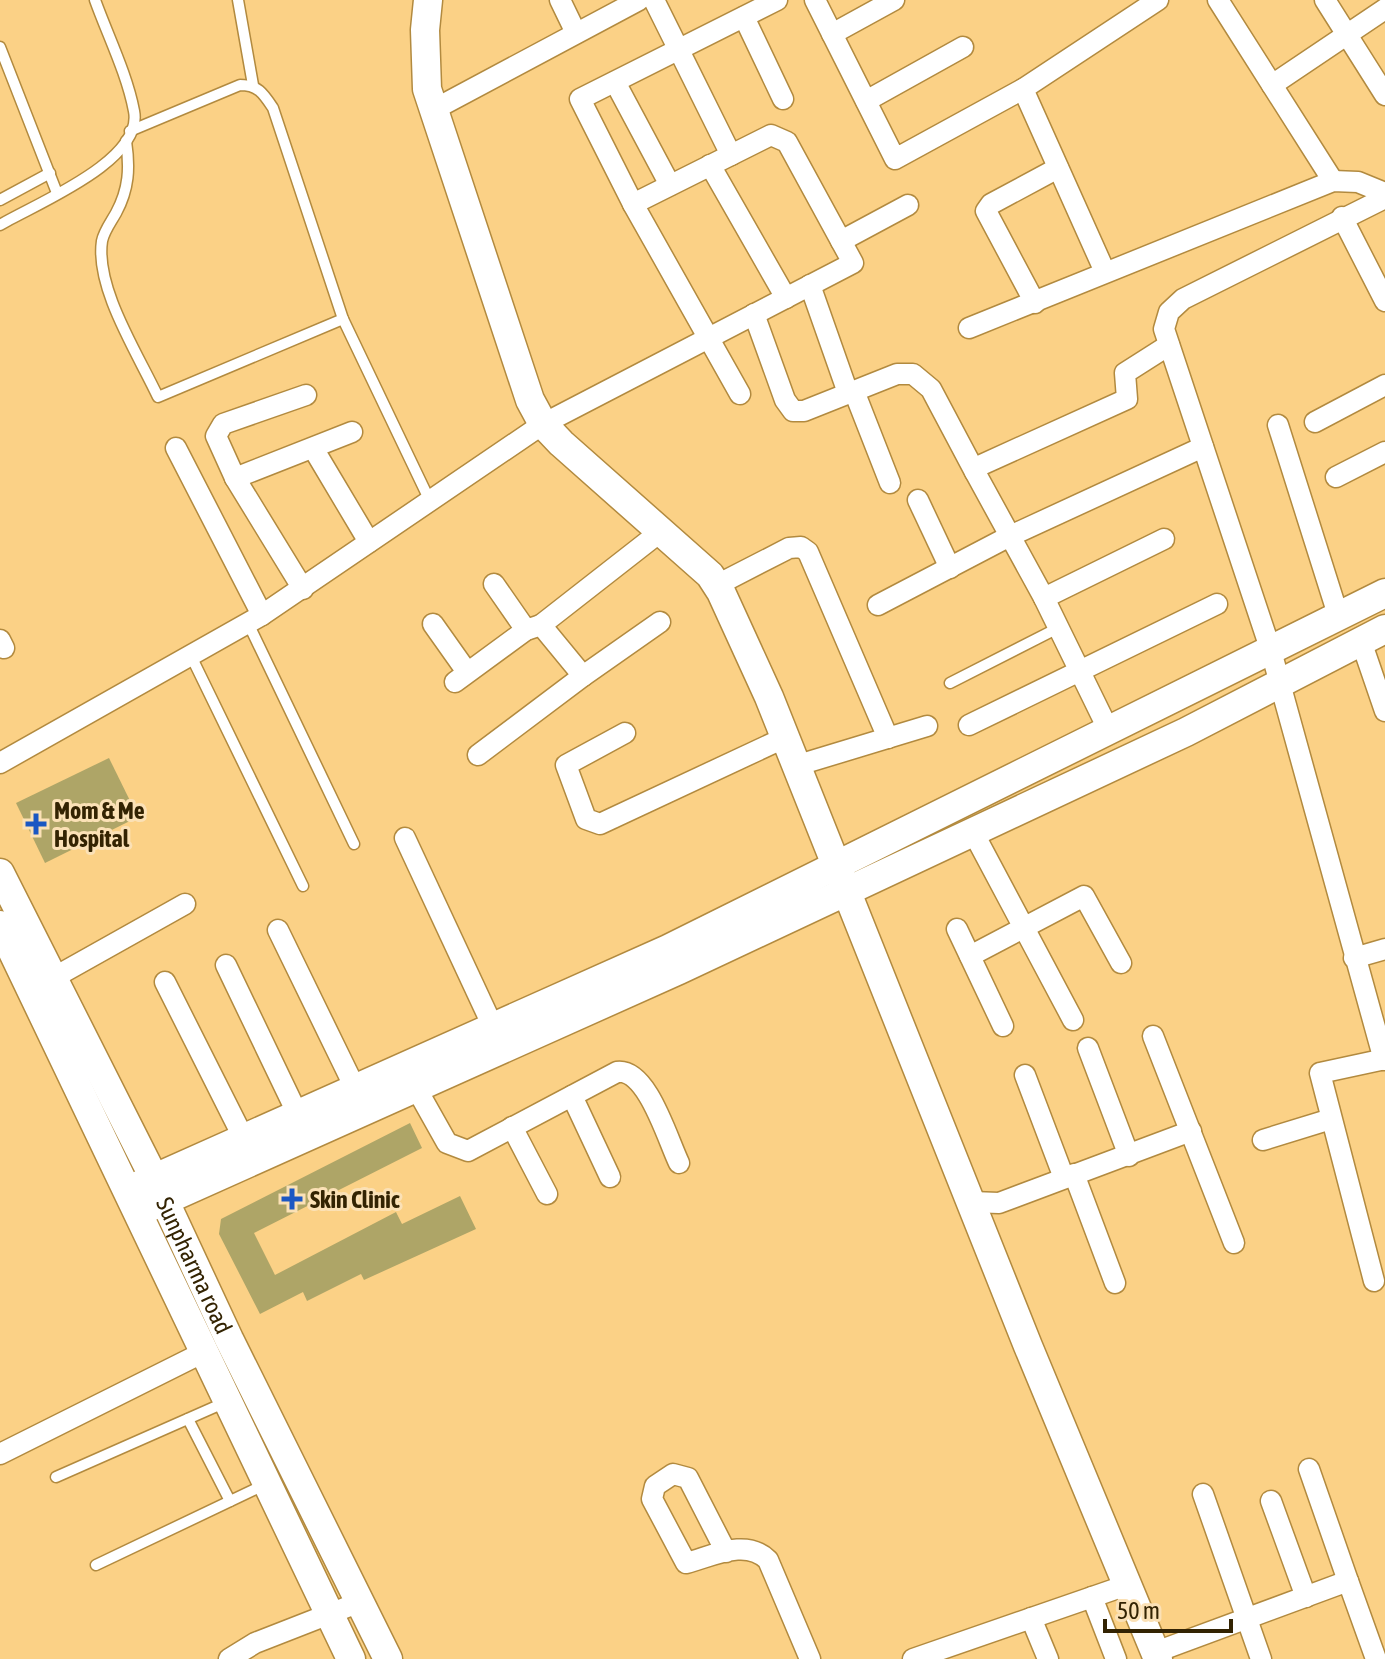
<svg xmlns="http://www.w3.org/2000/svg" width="1385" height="1659" font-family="'Asap Condensed',sans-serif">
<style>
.building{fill:#aea567}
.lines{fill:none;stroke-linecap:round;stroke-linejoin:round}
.lane-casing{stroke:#b28a3f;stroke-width:13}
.street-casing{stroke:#b28a3f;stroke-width:23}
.secondary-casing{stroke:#b28a3f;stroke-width:31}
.lane{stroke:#fff;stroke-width:10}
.street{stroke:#fff;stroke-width:20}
.secondary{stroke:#fff;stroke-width:28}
.poi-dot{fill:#1b57c3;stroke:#fbe1b6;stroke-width:3}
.labels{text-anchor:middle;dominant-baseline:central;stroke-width:6;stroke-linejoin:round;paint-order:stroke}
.poi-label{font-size:24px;font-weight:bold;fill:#332302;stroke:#fbe1b6;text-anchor:start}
.street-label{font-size:24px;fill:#332302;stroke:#fbe1b6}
</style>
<rect width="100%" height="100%" fill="#fbd186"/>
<!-- building -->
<g class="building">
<path d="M109,758L138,817L45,863L16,803Z"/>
<path d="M410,1123L422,1148L254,1233L275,1275L396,1212L402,1224L460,1196L476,1229L364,1280L361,1274L307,1301L303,1292L260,1314L219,1234L221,1219Z"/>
</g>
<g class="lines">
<defs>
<g id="lane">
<path d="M238,0L253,85"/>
<path d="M0,47L57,193"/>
<path d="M130,131L240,85C258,85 263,93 273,108L343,319L430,501"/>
<path d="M126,141C130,168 129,189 116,213C111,222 104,231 102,241C95,288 138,354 158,397L343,319"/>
<path d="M0,200L50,173"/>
<path d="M0,225C35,204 144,161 134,111C127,74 108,36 95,0"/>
<path d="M248,623L354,844"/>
<path d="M191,656L303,886"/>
<path d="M950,683L1058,628"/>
<path d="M188,1419L230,1501"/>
<path d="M56,1477L226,1402"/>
<path d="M96,1565L264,1485"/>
</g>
<g id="street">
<path d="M560,0L576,33"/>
<path d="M654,0L731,155"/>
<path d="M815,0L895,159L1023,89"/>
<path d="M1218,0L1333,181"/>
<path d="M1325,0L1385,95"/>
<path d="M744,17L783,99"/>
<path d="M832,34L894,0"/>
<path d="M615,82L670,185"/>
<path d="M1272,85L1385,9"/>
<path d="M866,101L963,47"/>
<path d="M433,110L639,0"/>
<path d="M710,165L786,298"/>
<path d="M1342,217L1385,301"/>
<path d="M841,241L908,205"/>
<path d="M1105,272L1023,89L1158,0"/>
<path d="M810,285L848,393"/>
<path d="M1035,303L986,211L991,204L1058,168"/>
<path d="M754,314L785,400L793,411H804L897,374H913L931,389L975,472"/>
<path d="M969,328L1333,181L1358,182L1385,193"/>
<path d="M854,391L890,483"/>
<path d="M740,394L633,204L580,99L777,0"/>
<path d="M1315,422L1385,385"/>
<path d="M1278,425L1339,618"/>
<path d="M176,448L262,615"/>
<path d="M313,448L369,542"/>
<path d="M1336,477L1385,452"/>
<path d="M235,478L352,432"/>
<path d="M918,500L950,568"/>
<path d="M494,584L526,630"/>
<path d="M717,585L789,548L801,547L808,552L888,738"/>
<path d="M303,589L235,478L216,436L223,424L306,395"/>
<path d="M1044,598L1164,539"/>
<path d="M878,605L1008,537L1203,447"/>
<path d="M433,624L467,672"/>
<path d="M541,625L660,532"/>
<path d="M0,640L4,648"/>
<path d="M1361,641L1385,711"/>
<path d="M455,682L526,630L541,625L583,676L660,622"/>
<path d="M969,725L1217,604"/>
<path d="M1109,731L1044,598L975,472L979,466L1127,399L1125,373L1169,345"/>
<path d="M625,733L566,765L586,819L600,824L784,738"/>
<path d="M478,755L583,676"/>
<path d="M0,763L262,615L543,424L853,263L787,142L771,135L633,204"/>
<path d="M795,766L927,726"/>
<path d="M973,832L1073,1020"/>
<path d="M405,838L494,1029"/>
<path d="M957,929L1003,1026"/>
<path d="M278,930L356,1090"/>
<path d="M970,956L1084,896L1121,963"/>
<path d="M1354,958L1385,949"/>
<path d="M226,965L298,1115"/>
<path d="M53,978L185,904"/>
<path d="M165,982L244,1139"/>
<path d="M1153,1036L1234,1243"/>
<path d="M1088,1048L1129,1156"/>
<path d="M1384,1060L1271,651L1164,329L1169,312L1183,299L1385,198"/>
<path d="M1025,1075L1064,1178"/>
<path d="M411,1079L447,1143L468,1151L617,1072C647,1068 667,1138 679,1163"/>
<path d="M572,1096L610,1177"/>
<path d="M512,1127L547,1194"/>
<path d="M1263,1140L1331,1119"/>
<path d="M1074,1174L1115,1283"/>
<path d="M972,1202L999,1203L1191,1131"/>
<path d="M1374,1281L1320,1073L1385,1059"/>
<path d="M0,1454L206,1351"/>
<path d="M1309,1469L1348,1581"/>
<path d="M1203,1494L1261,1659"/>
<path d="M1271,1501L1306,1597"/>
<path d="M726,1552L688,1478L673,1474L655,1486L652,1499L686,1563C713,1556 746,1538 768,1560L810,1659"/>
<path d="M1092,1597L1116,1659"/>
<path d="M1031,1618L1048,1659"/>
<path d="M1156,1652L1348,1581L1376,1659"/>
<path d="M229,1659L255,1643L360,1602"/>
<path d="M913,1659L1127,1585"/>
</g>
<g id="secondary">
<path d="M428,0L425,30L427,89L530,400L543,424L561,443L710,575L721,592L769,697L1028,1346L1158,1659"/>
<path id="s1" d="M0,873L154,1178L229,1339L388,1659"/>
<path d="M0,925L351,1659"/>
<path d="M128,1190L668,949L1385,593"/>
<path d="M139,1212L679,970L1186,732L1385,629"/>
</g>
</defs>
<!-- lane casing -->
<use href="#lane" class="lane-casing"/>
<!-- street casing -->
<use href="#street" class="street-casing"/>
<!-- secondary casing -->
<use href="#secondary" class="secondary-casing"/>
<!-- lane -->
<use href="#lane" class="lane"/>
<!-- street -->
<use href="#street" class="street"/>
<!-- secondary -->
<use href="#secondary" class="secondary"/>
</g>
<!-- markers -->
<g class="poi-dot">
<path d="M32 812h8v8h8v8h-8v8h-8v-8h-8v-8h8z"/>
<path d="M288 1187h8v8h8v8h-8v8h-8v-8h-8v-8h8z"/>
</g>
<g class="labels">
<!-- poi labels -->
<g class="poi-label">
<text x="54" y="810">Mom &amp; Me<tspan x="54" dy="28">Hospital</tspan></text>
<text x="310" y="1199">Skin Clinic</text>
</g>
<!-- street labels -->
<g class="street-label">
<text stroke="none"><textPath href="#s1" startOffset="438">Sunpharma road</textPath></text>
</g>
</g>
<!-- scale -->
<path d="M1105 1619v12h126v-12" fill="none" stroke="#332302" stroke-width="4"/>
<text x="1117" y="1619" font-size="24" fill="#332302" stroke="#fbe1b6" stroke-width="6" paint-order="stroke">50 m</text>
</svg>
